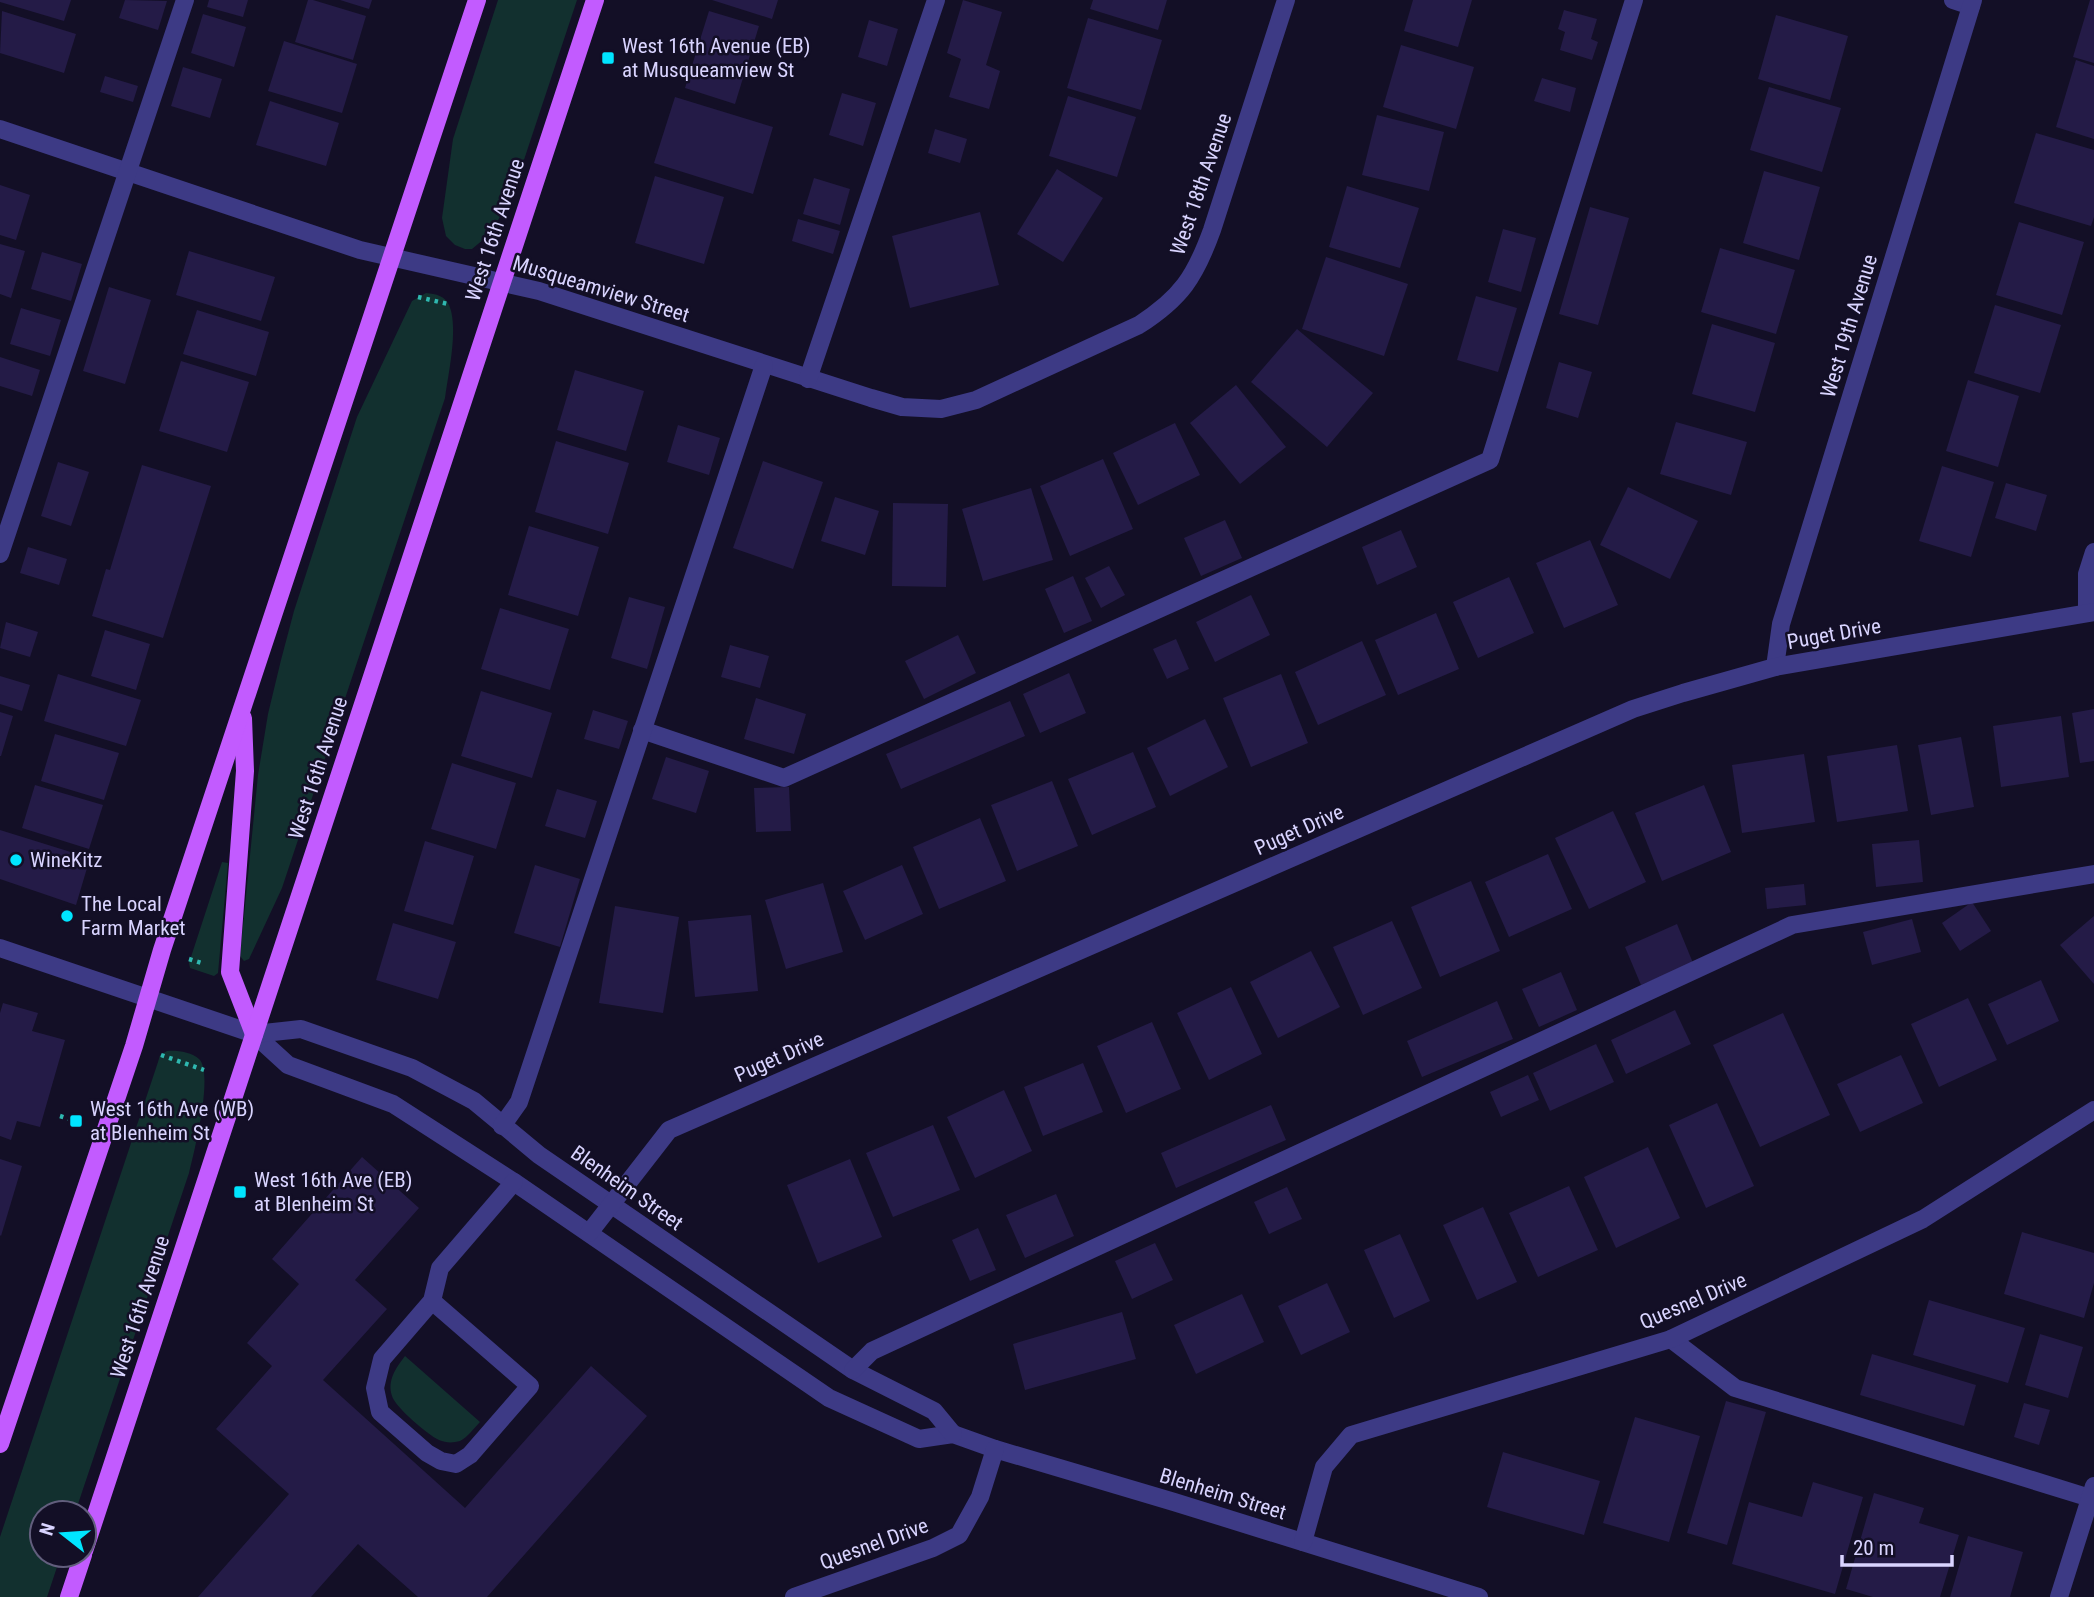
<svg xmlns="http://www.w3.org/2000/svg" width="2094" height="1597" font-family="'Roboto Condensed',sans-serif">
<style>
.green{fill:#12302f}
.building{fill:#241b47}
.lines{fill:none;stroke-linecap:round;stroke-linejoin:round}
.path{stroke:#2fb8b0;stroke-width:4.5;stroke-dasharray:3.5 5;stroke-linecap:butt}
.minor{stroke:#3d3a85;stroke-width:18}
.major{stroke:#c25bff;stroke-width:18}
.poi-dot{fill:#00e5ff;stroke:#130f26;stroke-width:2.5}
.labels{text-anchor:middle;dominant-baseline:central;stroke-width:5;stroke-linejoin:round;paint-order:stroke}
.poi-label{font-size:21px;fill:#d9d4ff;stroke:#130f26;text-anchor:start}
.street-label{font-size:21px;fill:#d9d4ff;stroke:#130f26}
</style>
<rect width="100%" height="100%" fill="#130f26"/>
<!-- green -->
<g class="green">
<path d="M498,0H577L512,196L490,234L472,249H465L455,245L446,236L442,218L453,139Z"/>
<path d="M426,293C436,294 445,296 449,305C459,328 448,374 445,398L282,888L249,959L244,961L240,956L258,775L268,714L281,660L294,611L357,417L412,301Z"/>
<path d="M222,862L228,863L218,973L214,976L190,968L189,963Z"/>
<path d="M167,1051C176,1050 192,1052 199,1059C214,1073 194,1153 189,1173L75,1513H42V1555H61L47,1597H0V1537L158,1062L160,1055Z"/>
<path d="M405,1356L480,1422C474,1428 468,1437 460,1441C453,1443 446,1443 439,1440C428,1435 395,1407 392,1396C387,1380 396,1368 405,1356Z"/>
</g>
<!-- building -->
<g class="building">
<path d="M0,0H71L64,21L0,2Z"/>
<path d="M125,0L167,1L158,30L119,18Z"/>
<path d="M209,0H248L243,17L207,7Z"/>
<path d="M308,0H313L366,16L353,60L295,42Z"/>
<path d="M340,0H372L369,9Z"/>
<path d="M712,0H778L772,19Z"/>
<path d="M963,0L1002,12L986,65L1000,71L989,109L949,97L961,59L947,53Z"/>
<path d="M1093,0H1167L1158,30L1090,9Z"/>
<path d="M1413,0H1472L1458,47L1404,31Z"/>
<path d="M2090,0H2094V63L2073,57Z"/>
<path d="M1564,10L1597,19L1591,39L1598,42L1592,60L1560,50L1565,32L1558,29Z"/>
<path d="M2,11L76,34L64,73L0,53Z"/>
<path d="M709,11L759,26L735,104L685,88Z"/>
<path d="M203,14L246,27L234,67L191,53Z"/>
<path d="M1776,15L1848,36L1830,100L1758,79Z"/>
<path d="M1088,18L1162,40L1141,110L1067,88Z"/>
<path d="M869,20L898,29L887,66L858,57Z"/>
<path d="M284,41L357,64L342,113L268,91Z"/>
<path d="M1401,45L1474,67L1456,129L1383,107Z"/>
<path d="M2076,60L2094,66V139L2056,127Z"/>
<path d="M183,67L222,79L210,118L171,106Z"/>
<path d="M105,76L138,86L133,102L100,92Z"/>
<path d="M1542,78L1576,88L1570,112L1534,101Z"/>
<path d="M1769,87L1841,108L1822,172L1750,150Z"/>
<path d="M842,93L876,103L863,146L829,135Z"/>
<path d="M1068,96L1136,117L1117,177L1049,156Z"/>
<path d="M675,97L773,127L753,194L654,163Z"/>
<path d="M270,101L339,123L326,166L256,145Z"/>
<path d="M1377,115L1444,132L1429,191L1362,175Z"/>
<path d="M935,129L967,139L960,163L928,153Z"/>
<path d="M2036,133L2094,150V217L2091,226L2014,203Z"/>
<path d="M1057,169L1103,198L1063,262L1017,234Z"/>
<path d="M1764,171L1820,187L1799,260L1743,243Z"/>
<path d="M655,176L724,197L704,264L635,243Z"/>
<path d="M814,178L850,189L840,225L803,214Z"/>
<path d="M0,185L30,195L16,240L0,235Z"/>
<path d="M1347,186L1419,208L1400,268L1329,247Z"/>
<path d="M1590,207L1629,218L1598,325L1559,314Z"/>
<path d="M980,212L999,285L910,308L892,236Z"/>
<path d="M798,219L840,231L833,254L792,241Z"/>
<path d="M2019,222L2084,242L2062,315L1996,295Z"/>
<path d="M1503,229L1536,238L1521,292L1488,282Z"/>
<path d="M0,244L25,251L11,298L0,294Z"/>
<path d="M1720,248L1795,270L1776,334L1701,312Z"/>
<path d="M189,251L275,277L261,321L176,295Z"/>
<path d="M42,252L82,264L71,301L31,289Z"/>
<path d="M1326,257L1408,284L1384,356L1302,329Z"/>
<path d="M109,287L151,300L125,384L83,371Z"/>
<path d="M1476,296L1517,308L1498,372L1457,360Z"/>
<path d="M1995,305L2061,325L2040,393L1974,373Z"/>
<path d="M21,308L61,320L50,356L10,344Z"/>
<path d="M197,310L269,332L256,376L183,354Z"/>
<path d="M1712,324L1775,343L1755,412L1692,394Z"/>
<path d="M1297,329L1373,393L1327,447L1251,382Z"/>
<path d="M0,357L40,370L32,396L0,386Z"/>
<path d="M181,361L249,382L227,452L159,431Z"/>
<path d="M1559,362L1592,372L1578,418L1546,408Z"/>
<path d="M575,370L644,391L626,451L557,430Z"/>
<path d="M1968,380L2019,396L1998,467L1946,451Z"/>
<path d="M1236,385L1286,447L1240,484L1190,423Z"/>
<path d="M1676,422L1747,442L1731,495L1660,474Z"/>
<path d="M1175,423L1200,475L1138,505L1113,453Z"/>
<path d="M678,425L720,438L709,475L667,462Z"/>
<path d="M556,441L629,463L608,534L535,512Z"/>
<path d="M1103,459L1133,529L1070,556L1040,486Z"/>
<path d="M763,461L823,482L793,569L733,548Z"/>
<path d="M58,462L89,472L71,526L41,516Z"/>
<path d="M142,465L211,486L163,638L92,616L106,569L110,570Z"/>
<path d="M1942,466L1994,482L1971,557L1919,541Z"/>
<path d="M2006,483L2047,495L2036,531L1995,518Z"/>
<path d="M1628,487L1698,521L1670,579L1600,545Z"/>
<path d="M1031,488L1053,560L983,581L962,509Z"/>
<path d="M835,497L879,511L865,555L821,541Z"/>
<path d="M893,503L948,504L946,587L892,586Z"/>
<path d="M1225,520L1242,558L1201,576L1184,538Z"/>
<path d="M529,526L599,547L578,616L508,595Z"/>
<path d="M1401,530L1417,567L1377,585L1362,547Z"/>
<path d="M1590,540L1618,605L1564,628L1536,563Z"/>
<path d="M28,547L67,559L59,585L20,573Z"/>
<path d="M1109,566L1125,595L1101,608L1085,578Z"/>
<path d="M1073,576L1092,621L1064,633L1045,589Z"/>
<path d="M1509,577L1534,633L1478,658L1453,602Z"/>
<path d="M1251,595L1270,635L1215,662L1196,622Z"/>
<path d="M629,597L665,607L647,669L611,658Z"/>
<path d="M500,608L569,629L550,690L481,669Z"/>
<path d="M1436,613L1459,669L1398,695L1375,640Z"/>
<path d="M6,622L38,632L30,657L0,648Z"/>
<path d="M105,630L150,644L136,690L91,676Z"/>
<path d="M958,635L976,673L924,699L905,661Z"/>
<path d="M1176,639L1189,669L1167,679L1153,649Z"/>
<path d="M1362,641L1386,695L1318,725L1295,672Z"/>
<path d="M730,645L769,656L760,688L721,677Z"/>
<path d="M1069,673L1086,713L1040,733L1023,694Z"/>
<path d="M58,674L141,700L126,746L44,721Z"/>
<path d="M1281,674L1308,743L1251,767L1223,698Z"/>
<path d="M0,676L30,685L22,711L0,704Z"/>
<path d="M481,691L552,713L532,778L461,756Z"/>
<path d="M756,698L806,714L794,754L744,739Z"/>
<path d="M1010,701L1025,736L901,789L886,754Z"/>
<path d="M2094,709V761L2080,763L2072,713Z"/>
<path d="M593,710L628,721L619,749L584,739Z"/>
<path d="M0,712L13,716L1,756H0Z"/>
<path d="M2061,716L2069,777L2001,787L1993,726Z"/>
<path d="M1205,719L1228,767L1170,796L1147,748Z"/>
<path d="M55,734L119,753L104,800L41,781Z"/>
<path d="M1961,737L1974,807L1931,815L1918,745Z"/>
<path d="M1897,745L1908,811L1837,822L1827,756Z"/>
<path d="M1133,752L1156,807L1092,835L1068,779Z"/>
<path d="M1804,754L1815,822L1742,833L1732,765Z"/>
<path d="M666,757L709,771L696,813L652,799Z"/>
<path d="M452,763L516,783L496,849L431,829Z"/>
<path d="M1052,781L1078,846L1017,871L991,805Z"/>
<path d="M35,785L103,805L89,849L22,828Z"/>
<path d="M1704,785L1731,852L1662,881L1635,813Z"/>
<path d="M789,787L791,831L756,832L754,788Z"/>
<path d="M557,789L597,801L585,838L545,826Z"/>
<path d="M1613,811L1646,882L1589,909L1555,838Z"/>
<path d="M980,818L1006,881L939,909L913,847Z"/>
<path d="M0,830L90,858L76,905L0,879Z"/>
<path d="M1919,840L1923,882L1876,887L1872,844Z"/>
<path d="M425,841L474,856L453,925L404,911Z"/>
<path d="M1548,854L1572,909L1509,937L1485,882Z"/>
<path d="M535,865L580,879L560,947L514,933Z"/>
<path d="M902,865L923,914L865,940L843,891Z"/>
<path d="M1471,881L1500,951L1440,977L1411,907Z"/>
<path d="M823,883L843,952L786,969L765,900Z"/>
<path d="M1804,884L1806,905L1767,909L1765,888Z"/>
<path d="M1972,902L1991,931L1960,951L1942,923Z"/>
<path d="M615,906L679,917L663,1013L599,1003Z"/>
<path d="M751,915L758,991L695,997L688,921Z"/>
<path d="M2094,916V984L2060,945Z"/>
<path d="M1912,919L1921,952L1872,965L1863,932Z"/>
<path d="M1392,921L1422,988L1363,1015L1333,947Z"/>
<path d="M393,923L456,942L438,999L376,980Z"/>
<path d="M1677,924L1693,963L1641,985L1625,947Z"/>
<path d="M1311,951L1340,1007L1278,1038L1250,982Z"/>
<path d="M1561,972L1577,1010L1539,1027L1522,989Z"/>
<path d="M2041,980L2059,1021L2007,1045L1988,1004Z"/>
<path d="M1231,987L1262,1054L1209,1080L1177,1013Z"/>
<path d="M1968,998L1997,1060L1939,1087L1911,1024Z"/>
<path d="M1497,1001L1513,1039L1422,1077L1407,1041Z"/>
<path d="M3,1003L38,1013L32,1031L65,1040L40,1127L17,1121L11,1140L0,1136V1013Z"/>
<path d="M1675,1010L1691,1044L1626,1074L1611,1040Z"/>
<path d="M1783,1013L1830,1115L1760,1147L1713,1045Z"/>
<path d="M1152,1022L1181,1089L1126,1113L1097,1046Z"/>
<path d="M1596,1044L1614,1082L1550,1111L1533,1073Z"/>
<path d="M1901,1055L1923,1103L1860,1132L1837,1084Z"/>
<path d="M1083,1063L1103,1112L1043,1136L1024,1087Z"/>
<path d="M1528,1075L1539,1100L1501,1117L1490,1092Z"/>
<path d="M1004,1090L1032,1151L975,1178L947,1117Z"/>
<path d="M1717,1103L1754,1186L1706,1208L1669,1125Z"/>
<path d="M1271,1105L1286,1140L1176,1188L1161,1153Z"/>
<path d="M933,1125L960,1190L893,1217L866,1153Z"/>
<path d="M1648,1147L1680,1218L1616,1248L1584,1177Z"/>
<path d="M362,1157L419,1208L355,1280L387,1309L323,1380L465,1508L591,1366L647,1416L487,1597H418L358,1544L311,1597H198L289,1494L216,1429L272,1366L247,1343L299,1284L272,1259Z"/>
<path d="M0,1159L22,1166L1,1236L0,1235Z"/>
<path d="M850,1159L882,1237L818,1263L787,1185Z"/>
<path d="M1569,1186L1598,1250L1538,1277L1509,1213Z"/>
<path d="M1287,1187L1302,1219L1269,1234L1254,1202Z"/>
<path d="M1056,1194L1074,1236L1025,1258L1006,1215Z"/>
<path d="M1483,1207L1517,1282L1477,1300L1443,1225Z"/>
<path d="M978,1228L996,1270L970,1281L952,1240Z"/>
<path d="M2022,1232L2094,1253V1283L2084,1318L2004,1294Z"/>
<path d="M1400,1234L1430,1301L1394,1318L1364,1250Z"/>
<path d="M1155,1243L1173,1280L1132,1299L1115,1261Z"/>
<path d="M1327,1283L1350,1332L1301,1355L1278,1306Z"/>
<path d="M1242,1294L1264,1342L1196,1374L1174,1325Z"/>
<path d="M1929,1300L2025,1328L2008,1383L1913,1355Z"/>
<path d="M1122,1312L1136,1359L1025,1390L1013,1344Z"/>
<path d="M2040,1334L2083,1347L2068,1398L2025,1385Z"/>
<path d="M1872,1354L1976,1385L1964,1426L1860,1395Z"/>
<path d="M1726,1401L1766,1412L1727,1545L1687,1533Z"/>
<path d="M2024,1403L2050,1410L2039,1445L2014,1437Z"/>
<path d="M1635,1417L1700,1436L1669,1542L1603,1523Z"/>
<path d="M1503,1452L1600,1481L1584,1535L1487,1507Z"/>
<path d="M1813,1482L1863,1497L1835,1594L1732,1564L1749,1502L1802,1517Z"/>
<path d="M1874,1493L1924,1508L1919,1523L1959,1535L1940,1597H1873L1846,1589Z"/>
<path d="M1968,1536L2023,1552L2010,1597H1950Z"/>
</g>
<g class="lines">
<!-- path -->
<g class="path">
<path d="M418,297L448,304"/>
<path d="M189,959L205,964"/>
<path d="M161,1055L204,1070"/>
<path d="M60,1116L76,1121"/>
</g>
<!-- minor -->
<g class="minor">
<path d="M1953,0L1971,6"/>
<path d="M0,129L360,250L539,291L871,398L902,407L941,409L976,400L1139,325C1181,298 1195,277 1212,230L1286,0"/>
<path d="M808,379L936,0"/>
<path d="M0,554L185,0"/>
<path d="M2087,613V574L2094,552"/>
<path d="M1775,667L1781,624L1973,0"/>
<path d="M642,730L784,778L1490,460L1634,0"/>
<path d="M0,948L254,1034L288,1065L393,1104L514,1182L829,1398L919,1439L953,1434L995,1449L1174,1502L1479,1597"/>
<path d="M254,1034L301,1029L412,1068L474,1101L539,1155L853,1370L934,1411L953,1434"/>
<path d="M502,1126L519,1102L764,365"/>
<path d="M589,1233L669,1130L1633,709L1683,693L1775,667L2094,612"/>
<path d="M432,1301L530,1386L470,1455L456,1464L441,1461L427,1453L380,1412L375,1388L382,1359L432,1301L440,1268L514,1182"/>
<path d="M1671,1339L1735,1388L2090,1498"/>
<path d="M853,1370L872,1351L1792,925L2094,874"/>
<path d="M1303,1542L1324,1467L1351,1435L1671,1339L1923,1219L2094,1110"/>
<path d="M794,1597L933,1548L959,1535L980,1497L995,1449"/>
<path d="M2059,1597L2094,1486"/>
</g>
<!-- major -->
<g class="major">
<path d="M243,718L245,771L230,972L254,1034"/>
<path d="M0,1444L134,1046L162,950L477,0"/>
<path d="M84,1551L595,0"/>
<path d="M69,1597L83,1555"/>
</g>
</g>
<!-- markers -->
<g class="poi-dot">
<rect x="601" y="51" width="14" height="14" rx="3.5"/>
<circle cx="16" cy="860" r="7"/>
<circle cx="67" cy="916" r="7"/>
<rect x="69" y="1114" width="14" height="14" rx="3.5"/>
<rect x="233" y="1185" width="14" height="14" rx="3.5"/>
</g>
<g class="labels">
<!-- poi labels -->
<g class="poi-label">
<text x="622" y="46">West 16th Avenue (EB)<tspan x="622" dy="24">at Musqueamview St</tspan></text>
<text x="30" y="860">WineKitz</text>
<text x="81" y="904">The Local<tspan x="81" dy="24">Farm Market</tspan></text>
<text x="90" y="1109">West 16th Ave (WB)<tspan x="90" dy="24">at Blenheim St</tspan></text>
<text x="254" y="1180">West 16th Ave (EB)<tspan x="254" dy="24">at Blenheim St</tspan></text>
</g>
<!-- street labels -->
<g class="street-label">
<text transform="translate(1201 184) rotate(-71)">West 18th Avenue</text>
<text transform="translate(495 230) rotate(-72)">West 16th Avenue</text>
<text transform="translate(601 289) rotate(17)">Musqueamview Street</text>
<text transform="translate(1849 326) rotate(-73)">West 19th Avenue</text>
<text transform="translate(1834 634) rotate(-10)">Puget Drive</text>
<text transform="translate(318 768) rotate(-72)">West 16th Avenue</text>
<text transform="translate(1299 830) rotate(-24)">Puget Drive</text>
<text transform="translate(779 1057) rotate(-24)">Puget Drive</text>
<text transform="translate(627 1188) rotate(35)">Blenheim Street</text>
<text transform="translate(1693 1301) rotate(-23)">Quesnel Drive</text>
<text transform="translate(140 1307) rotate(-72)">West 16th Avenue</text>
<text transform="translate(1223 1494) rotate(17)">Blenheim Street</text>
<text transform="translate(874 1544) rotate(-20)">Quesnel Drive</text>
</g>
</g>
<!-- north arrow -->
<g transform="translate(63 1534) rotate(287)"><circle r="33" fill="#130f26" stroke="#625e7d" stroke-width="2"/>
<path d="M0-5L12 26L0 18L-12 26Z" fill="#00e5ff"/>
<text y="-10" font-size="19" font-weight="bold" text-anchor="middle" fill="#d9d4ff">N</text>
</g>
<!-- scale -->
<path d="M1842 1555v10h110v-10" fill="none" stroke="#d9d4ff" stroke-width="3.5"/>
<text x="1853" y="1555" font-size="21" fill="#d9d4ff" stroke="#130f26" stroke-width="5" paint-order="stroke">20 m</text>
</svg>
